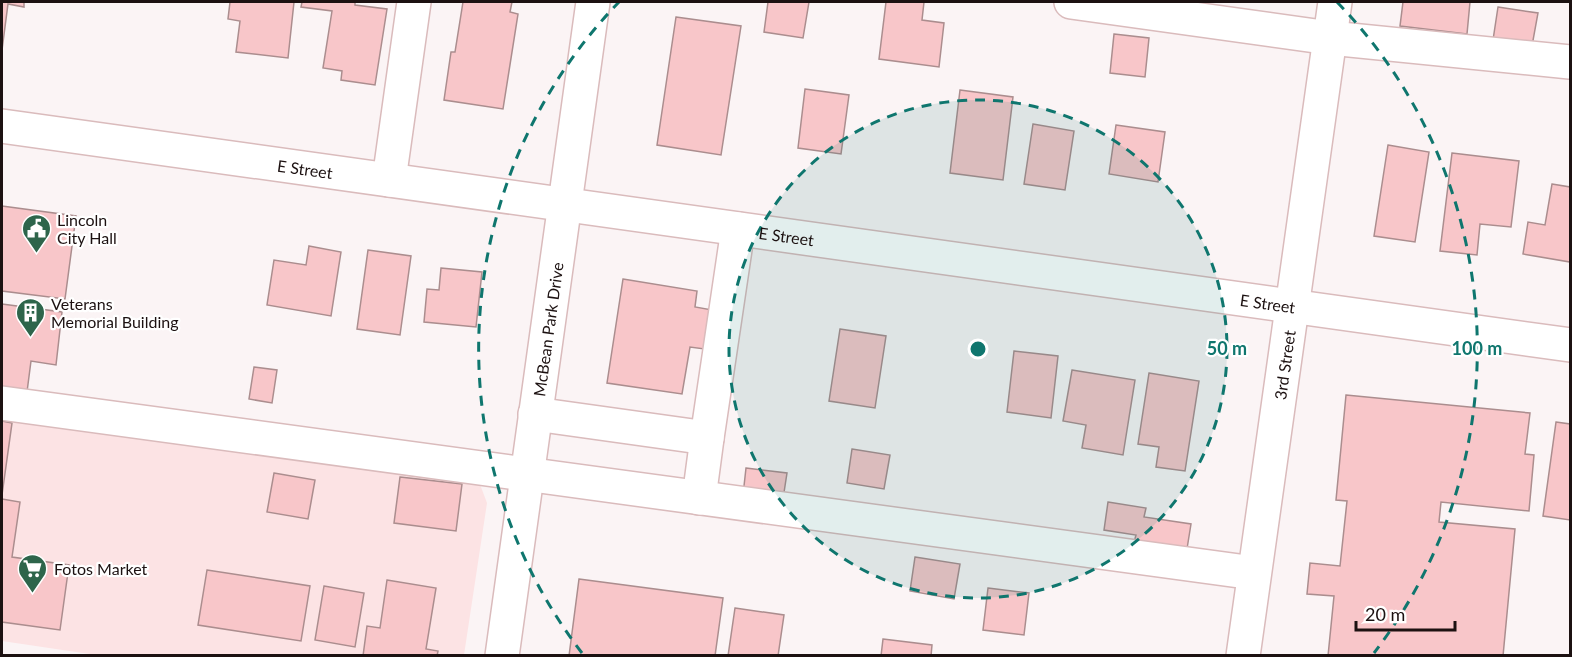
<svg xmlns="http://www.w3.org/2000/svg" width="1572" height="657" font-family="Lato,sans-serif">
<style>
.built{fill:#fce3e4}
.building{fill:#f8c6c9;stroke:#ab8d8e;stroke-width:1.5}
.lines{fill:none;stroke-linecap:round;stroke-linejoin:round}
.minor-casing{stroke:#dabbbc;stroke-width:36}
.major-casing{stroke:#dabbbc;stroke-width:36}
.minor{stroke:#fff;stroke-width:33}
.major{stroke:#fff;stroke-width:33}
.ring{fill:none;stroke:#0f766e;stroke-width:3;stroke-dasharray:10 8}
.labels{text-anchor:middle;dominant-baseline:central;stroke-width:4.5;stroke-linejoin:round;paint-order:stroke}
.street-label{font-size:16px;fill:#1c1111;stroke:#fff}
.poi-label{font-size:16px;fill:#1c1111;stroke:#fff;text-anchor:start}
.centre{fill:#0f766e;stroke:#fff;stroke-width:3}
.ring-label{font-size:18px;text-anchor:middle;font-weight:bold;fill:#0f766e;stroke:#fff;stroke-width:4.5;stroke-linejoin:round;paint-order:stroke}
</style>
<rect width="100%" height="100%" fill="#fbf4f5"/>
<!-- built -->
<path class="built" d="M2,417L478,479L487,503L464,655L103,656L2,641Z"/>
<!-- building -->
<g class="building">
<path d="M2,2H24V7L8,4L2,50Z"/>
<path d="M230,2H294L288,58L236,52L240,21L228,19Z"/>
<path d="M302,2H355V5L387,9L375,85L341,80L342,71L323,68L332,11L301,7Z"/>
<path d="M463,2H512L510,12L518,14L503,109L444,100L451,52H455Z"/>
<path d="M768,2H809L803,38L764,32Z"/>
<path d="M886,2H924L922,20L944,23L939,67L879,59Z"/>
<path d="M1403,2H1470L1467,34L1400,26Z"/>
<path d="M1498,7L1538,13L1532,46L1493,40Z"/>
<path d="M676,17L741,26L721,155L657,145Z"/>
<path d="M1114,34L1149,38L1145,77L1110,73Z"/>
<path d="M805,89L849,95L841,154L798,148Z"/>
<path d="M960,90L1013,97L1003,180L950,173Z"/>
<path d="M1033,124L1074,131L1065,190L1024,184Z"/>
<path d="M1116,125L1165,132L1158,182L1109,174Z"/>
<path d="M1388,145L1429,152L1415,242L1374,236Z"/>
<path d="M1452,153L1519,161L1511,227L1480,224L1477,255L1440,251Z"/>
<path d="M1552,184L1570,187V262L1523,254L1528,222L1545,225Z"/>
<path d="M2,206L76,216L65,299L2,291Z"/>
<path d="M309,246L341,252L331,316L267,305L274,260L306,265Z"/>
<path d="M368,250L411,256L400,335L357,329Z"/>
<path d="M441,268L482,272L476,327L424,322L427,289L439,290Z"/>
<path d="M623,279L697,291L695,307L718,311L712,350L690,347L682,394L607,383Z"/>
<path d="M2,304L62,312L56,365L31,361L27,392L2,388Z"/>
<path d="M840,329L886,336L875,408L829,401Z"/>
<path d="M1014,351L1058,356L1051,418L1007,412Z"/>
<path d="M254,367L277,370L272,403L249,399Z"/>
<path d="M1072,370L1135,380L1123,455L1082,448L1086,425L1063,421Z"/>
<path d="M1149,373L1199,381L1185,471L1156,467L1159,447L1138,444Z"/>
<path d="M1346,395L1530,413L1525,454L1534,455L1529,511L1441,502L1439,522L1515,529L1503,656H1328L1334,596L1307,594L1310,563L1340,566L1347,501L1336,500Z"/>
<path d="M2,421L12,423L2,495Z"/>
<path d="M1556,422L1570,424V520L1543,516Z"/>
<path d="M852,449L890,455L884,489L847,483Z"/>
<path d="M746,468L787,473L783,499L743,495Z"/>
<path d="M274,473L315,480L308,519L267,512Z"/>
<path d="M400,477L462,484L456,531L394,523Z"/>
<path d="M2,499L20,502L12,557L69,565L60,630L2,622Z"/>
<path d="M1108,502L1146,508L1144,517L1191,524L1186,555L1133,546L1136,535L1104,530Z"/>
<path d="M915,557L960,564L954,599L910,591Z"/>
<path d="M207,570L310,586L301,641L198,625Z"/>
<path d="M579,579L723,598L715,656H569Z"/>
<path d="M387,580L436,588L426,649L438,651L437,656H363L367,626L380,628Z"/>
<path d="M324,586L364,593L355,647L315,640Z"/>
<path d="M988,588L1029,593L1024,635L983,630Z"/>
<path d="M735,608L784,615L778,656H728Z"/>
<path d="M883,639L932,645L931,656H881Z"/>
</g>
<g class="lines">
<defs>
<g id="minor">
<path d="M1071,2L1330,38L1570,62"/>
<path id="s1" d="M2,126L1570,345"/>
<path d="M389,180L414,2"/>
<path d="M2,403L1254,573"/>
<path d="M535,414L707,438L738,229"/>
<path d="M699,498L707,438"/>
<path id="s2" d="M1243,656L1335,2"/>
</g>
<g id="major">
<path id="s3" d="M502,656L593,2"/>
</g>
</defs>
<!-- minor casing -->
<use href="#minor" class="minor-casing"/>
<!-- major casing -->
<use href="#major" class="major-casing"/>
<!-- minor -->
<use href="#minor" class="minor"/>
<!-- major -->
<use href="#major" class="major"/>
</g>
<!-- distance rings -->
<circle cx="978" cy="349" r="249" fill="#0f766e" fill-opacity=".12"/>
<g class="ring">
<circle cx="978" cy="349" r="249"/>
<path d="M582 653A499 499 0 0 1 619 2M1337 2A499 499 0 0 1 1374 653"/>
</g>
<!-- icons -->
<defs>
<symbol id="civic-pin" viewBox="-11 -11 22 30"><path d="M0 17L-7.5 6A9.5 9.5 0 1 1 7.5 6Z" fill="#2e654b" stroke="#fff"/><path d="M-.6-6.5H3V-4.5H.6V-3L4-1V1h2V6H-6V1h2V-1L-.6-3ZM-1.2 2.5V6h2.4V2.5Z" fill="#fff"/></symbol>
<symbol id="building-pin" viewBox="-11 -11 22 30"><path d="M0 17L-7.5 6A9.5 9.5 0 1 1 7.5 6Z" fill="#2e654b" stroke="#fff"/><path d="M-4-6H4V6H1V3H-1V6H-4ZM-2.5-4.3h1.7v1.8h-1.7ZM.8-4.3h1.7v1.8H.8ZM-2.5-1h1.7V.8h-1.7ZM.8-1h1.7V.8H.8Z" fill="#fff"/></symbol>
<symbol id="supermarket-pin" viewBox="-11 -11 22 30"><path d="M0 17L-7.5 6A9.5 9.5 0 1 1 7.5 6Z" fill="#2e654b" stroke="#fff"/><path d="M-6-5.5h2.5l.6 2H6L4.5 2H-2.5L-4.4-4H-6ZM-1.5 3.2a1.3 1.3 0 1 0 .1 0ZM3 3.2a1.3 1.3 0 1 0 .1 0Z" fill="#fff"/></symbol>
</defs>
<g fill-rule="evenodd">
<use href="#civic-pin" x="20" y="212" width="33" height="45"/>
<use href="#building-pin" x="14" y="296" width="33" height="45"/>
<use href="#supermarket-pin" x="16" y="552" width="33" height="45"/>
</g>
<g class="labels">
<!-- street labels -->
<g class="street-label">
<text stroke="none"><textPath href="#s1" startOffset="306">E Street</textPath></text>
<text stroke="none"><textPath href="#s1" startOffset="792">E Street</textPath></text>
<text stroke="none"><textPath href="#s1" startOffset="1278">E Street</textPath></text>
<text stroke="none"><textPath href="#s3" startOffset="330">McBean Park Drive</textPath></text>
<text stroke="none"><textPath href="#s2" startOffset="294">3rd Street</textPath></text>
</g>
<!-- poi labels -->
<g class="poi-label">
<text x="57" y="219">Lincoln<tspan x="57" dy="18">City Hall</tspan></text>
<text x="51" y="303">Veterans<tspan x="51" dy="18">Memorial Building</tspan></text>
<text x="54" y="568">Fotos Market</text>
</g>
</g>
<circle cx="978" cy="349" r="9" class="centre"/>
<g class="ring-label">
<text x="1227" y="355">50 m</text>
<text x="1477" y="355">100 m</text>
</g>
<!-- border -->
<rect width="1572" height="657" fill="none" stroke="#1c1111" stroke-width="6"/>
<!-- scale -->
<path d="M1356 621v9h99v-9" fill="none" stroke="#1c1111" stroke-width="3"/>
<text x="1365" y="621" font-size="18" fill="#1c1111" stroke="#ffffff" stroke-width="4.5" paint-order="stroke">20 m</text>
</svg>
